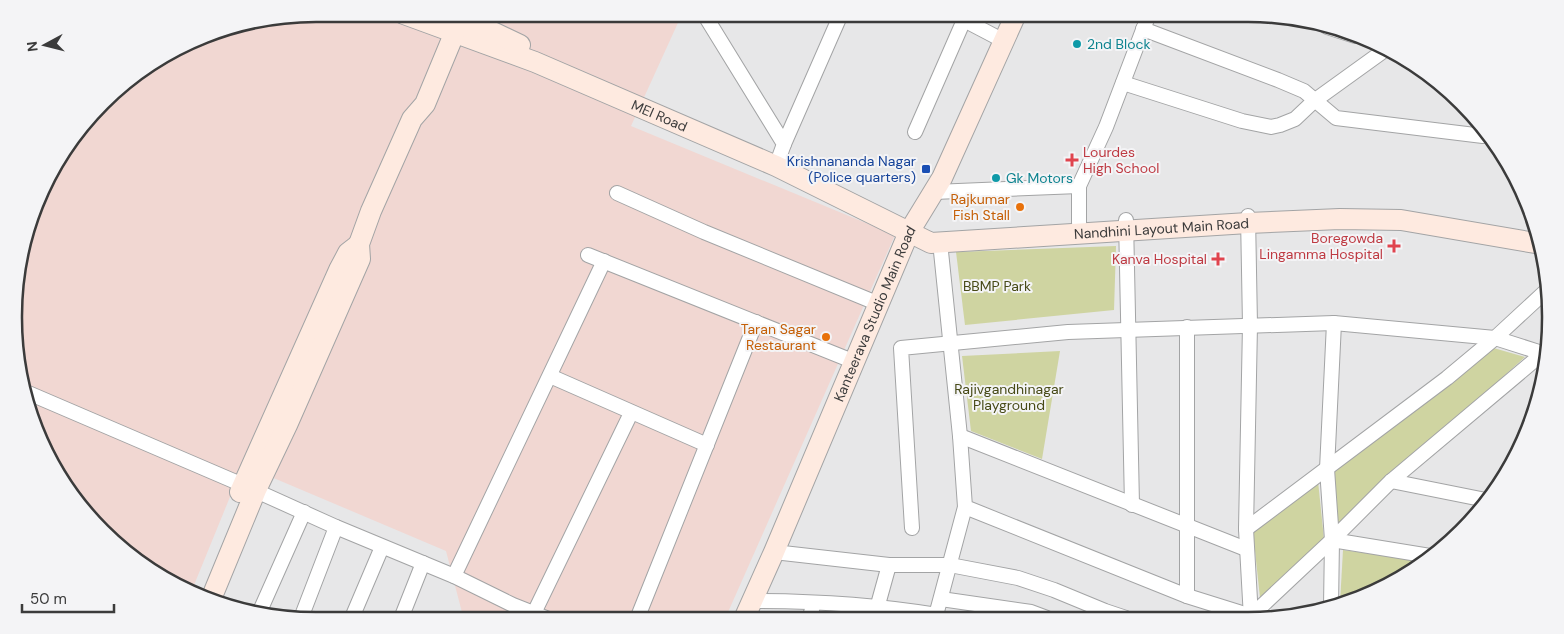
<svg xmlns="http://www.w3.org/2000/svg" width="1564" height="634" font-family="'DM Sans',sans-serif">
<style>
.industrial{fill:#f1d7d2}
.green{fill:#cfd4a1}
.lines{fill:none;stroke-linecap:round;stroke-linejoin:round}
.street-casing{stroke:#a3a4a5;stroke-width:16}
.secondary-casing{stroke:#a3a4a5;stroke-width:22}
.street{stroke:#fff;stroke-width:14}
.secondary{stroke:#feeae0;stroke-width:20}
.culture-dot{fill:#0f9aa8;stroke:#f4f4f6;stroke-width:2}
.health-dot{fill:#e0444e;stroke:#f4f4f6;stroke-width:2}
.transit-dot{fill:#1a4fb4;stroke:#f4f4f6;stroke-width:2}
.food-dot{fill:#e8710a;stroke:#f4f4f6;stroke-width:2}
.labels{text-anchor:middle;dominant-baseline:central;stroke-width:4;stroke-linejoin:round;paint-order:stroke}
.culture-label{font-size:14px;fill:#0d838f;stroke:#f4f4f6;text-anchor:start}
.street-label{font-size:14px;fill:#3b3b3b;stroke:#f4f4f6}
.health-label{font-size:14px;fill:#be3a42;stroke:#f4f4f6;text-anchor:end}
.transit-label{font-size:14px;fill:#164399;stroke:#f4f4f6;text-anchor:end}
.food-label{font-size:14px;fill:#c56008;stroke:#f4f4f6;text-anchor:end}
.park-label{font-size:14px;fill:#474a17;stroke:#f4f4f6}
.rim{fill:none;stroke:#3b3b3b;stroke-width:2.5}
</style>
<rect width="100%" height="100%" fill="#e7e7e8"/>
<!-- industrial -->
<path class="industrial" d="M317,14H682L631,126L895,235L725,619L464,620L446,551L243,465L192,590L132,557L65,485L20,376L16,277L54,166L117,89L219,30Z"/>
<!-- green -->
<g class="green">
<path d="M1116,246L1114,310L965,325L956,252Z"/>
<path d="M1490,347L1525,357L1338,526L1332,471Z"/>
<path d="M1060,351L1042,459L971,431L962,356Z"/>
<path d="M1318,481L1324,539L1260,598L1253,532Z"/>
<path d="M1343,550L1422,561L1363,597L1340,603Z"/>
</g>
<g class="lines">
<defs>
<g id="street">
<path d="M704,14L784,144L776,166"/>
<path d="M964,20L1004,41"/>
<path d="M1327,27L1355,36"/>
<path d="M1143,29L1278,80L1304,91L1336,118L1483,136"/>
<path d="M1123,83L1242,121L1271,127L1280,125L1295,119L1314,101L1382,52"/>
<path d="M915,132L964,20L965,14"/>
<path d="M784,144L841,14"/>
<path d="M1079,186V223"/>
<path d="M934,192L1079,186L1106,127L1149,14"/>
<path d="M617,193L704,232L879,304"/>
<path d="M1248,216L1250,325L1246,529L1251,618"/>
<path d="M1126,220L1132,505"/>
<path d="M940,242L960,436L965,507L1187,596L1251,616L1332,540L1391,481L1542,354"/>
<path d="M588,255L855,362"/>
<path d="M550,376L707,445"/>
<path d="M26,392L243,485L336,527L454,576L513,605L551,620"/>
<path d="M960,436L1246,549"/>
<path d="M1391,481L1486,500"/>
<path d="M912,528L901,348L1068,332L1334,323L1495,338L1542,353"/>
<path d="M1246,529L1447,378L1495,338L1548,289"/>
<path d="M1332,540L1430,556"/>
<path d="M774,552L889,565H950L1018,578L1054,590L1105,611L1126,618"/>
<path d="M454,576L604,261"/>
<path d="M1187,596V327"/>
<path d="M941,599L1031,612L1047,618"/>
<path d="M752,601C814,601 876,605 937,615"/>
<path d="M1331,606L1332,540L1327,469L1334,323"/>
<path d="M260,611L304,512"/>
<path d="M534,613L631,413"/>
<path d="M402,616L423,563"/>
<path d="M301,618L336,527"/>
<path d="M637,619L756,322"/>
<path d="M809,619L814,603"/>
<path d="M874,619L889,565"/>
<path d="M935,619L965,507"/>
<path d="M351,620L382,547"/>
</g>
<g id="secondary">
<path id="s1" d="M404,14L535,62L776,166L931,243L1248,223L1340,219L1401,220L1535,243"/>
<path d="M455,14L520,45"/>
<path d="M240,492L339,270L348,253L357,246"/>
<path d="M211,599L256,490L287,425L360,259L359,244L371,211L412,119L425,104L452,39L459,20"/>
<path id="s2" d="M744,619L774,552L909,232L942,178L1016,14"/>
</g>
</defs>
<!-- street casing -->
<use href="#street" class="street-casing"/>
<!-- secondary casing -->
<use href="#secondary" class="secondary-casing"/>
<!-- street -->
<use href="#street" class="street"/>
<!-- secondary -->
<use href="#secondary" class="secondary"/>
</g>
<!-- markers -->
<g class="culture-dot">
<circle cx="1077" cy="44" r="5"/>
<circle cx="996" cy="178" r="5"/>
</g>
<g class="health-dot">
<path d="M1069.5 152.5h5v5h5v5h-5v5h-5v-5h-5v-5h5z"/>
<path d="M1391.5 238.5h5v5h5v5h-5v5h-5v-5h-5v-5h5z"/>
<path d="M1215.5 251.5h5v5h5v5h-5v5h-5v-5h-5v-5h5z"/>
</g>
<rect class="transit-dot" x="921" y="164" width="10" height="10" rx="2.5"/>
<g class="food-dot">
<circle cx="1020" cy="207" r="5"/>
<circle cx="826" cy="337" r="5"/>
</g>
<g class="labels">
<!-- culture labels -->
<g class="culture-label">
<text x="1087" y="44">2nd Block</text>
<text x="1006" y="178">Gk Motors</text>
</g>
<!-- street labels -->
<g class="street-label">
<text stroke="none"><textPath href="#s1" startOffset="275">MEI Road</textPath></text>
<text stroke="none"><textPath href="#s1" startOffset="806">Nandhini Layout Main Road</textPath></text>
<text stroke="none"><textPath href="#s2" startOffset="332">Kanteerava Studio Main Road</textPath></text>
</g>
<!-- health labels -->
<g class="health-label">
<text x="1083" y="152" text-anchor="start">Lourdes<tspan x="1083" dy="16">High School</tspan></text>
<text x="1383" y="238">Boregowda<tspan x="1383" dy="16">Lingamma Hospital</tspan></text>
<text x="1207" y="259">Kanva Hospital</text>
</g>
<!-- transit labels -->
<g class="transit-label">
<text x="916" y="161">Krishnananda Nagar<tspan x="916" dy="16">(Police quarters)</tspan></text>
</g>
<!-- food labels -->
<g class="food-label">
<text x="1010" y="199">Rajkumar<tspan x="1010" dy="16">Fish Stall</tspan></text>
<text x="816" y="329">Taran Sagar<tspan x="816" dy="16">Restaurant</tspan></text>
</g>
<!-- park labels -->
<g class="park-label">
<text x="997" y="286">BBMP Park</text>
<text x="1009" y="389">Rajivgandhinagar<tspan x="1009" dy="16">Playground</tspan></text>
</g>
</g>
<!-- crop -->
<path d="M0 0H1564V634H0ZM316 22H1248A294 294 0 0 1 1542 316V318A294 294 0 0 1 1248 612H316A294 294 0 0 1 22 318V316A294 294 0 0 1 316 22Z" fill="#f4f4f6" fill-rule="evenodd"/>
<path class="rim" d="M316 22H1248A294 294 0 0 1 1542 316V318A294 294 0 0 1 1248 612H316A294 294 0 0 1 22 318V316A294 294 0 0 1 316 22Z"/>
<!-- north arrow -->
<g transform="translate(45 45) rotate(263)" stroke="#f4f4f6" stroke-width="4" paint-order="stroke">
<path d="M0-4L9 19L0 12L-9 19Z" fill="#3b3b3b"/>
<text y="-8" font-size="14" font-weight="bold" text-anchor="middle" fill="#3b3b3b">N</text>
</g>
<!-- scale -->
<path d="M22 604v8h92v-8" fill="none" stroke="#3b3b3b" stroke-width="2.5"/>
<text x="30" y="604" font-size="15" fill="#3b3b3b" stroke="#f4f4f6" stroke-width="4" paint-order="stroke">50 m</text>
</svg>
